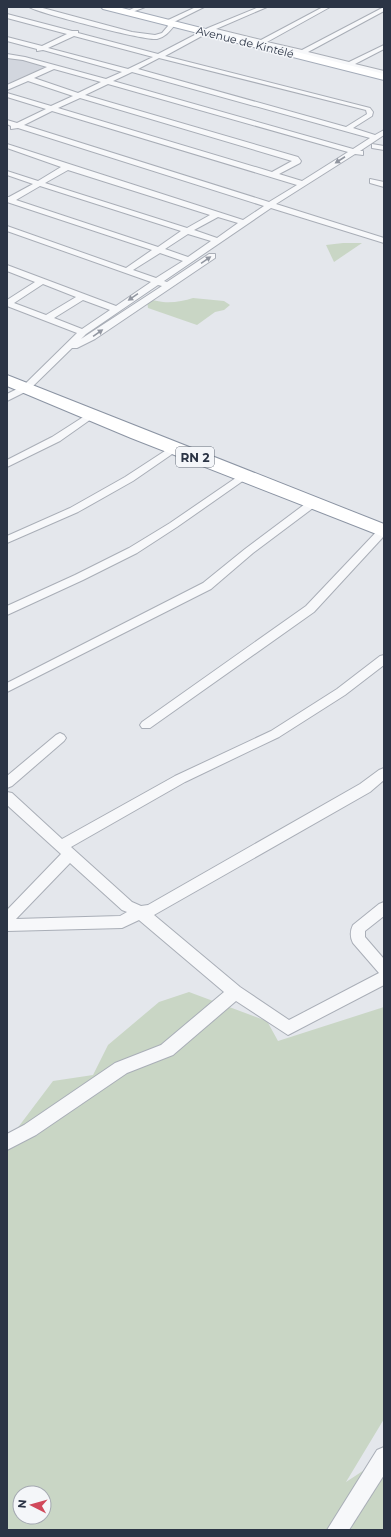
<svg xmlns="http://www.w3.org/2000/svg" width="391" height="1537" font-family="Montserrat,sans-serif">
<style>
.built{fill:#d2d6de}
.green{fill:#c9d6c5;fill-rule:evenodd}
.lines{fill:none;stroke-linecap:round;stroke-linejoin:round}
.street-casing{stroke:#a9aeb7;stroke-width:2}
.primary-casing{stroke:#a3abb8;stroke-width:2}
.highway-casing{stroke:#8b94a3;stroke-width:2}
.street{fill:#f7f8fa;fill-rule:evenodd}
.primary{fill:#fff;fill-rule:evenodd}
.highway{fill:#fff;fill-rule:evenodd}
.oneway{fill:#9196a0}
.labels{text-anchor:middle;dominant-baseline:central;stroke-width:3;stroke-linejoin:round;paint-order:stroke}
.far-street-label{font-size:11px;fill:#2b3445;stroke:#f4f6f9}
.shield{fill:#f4f6f9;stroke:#676e7b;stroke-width:1}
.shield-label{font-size:12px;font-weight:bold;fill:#2b3445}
</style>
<rect width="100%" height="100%" fill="#e4e7ec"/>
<!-- built -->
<path class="built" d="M7,58L23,59L48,67L7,87Z"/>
<!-- green -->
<g class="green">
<path d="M343,243H362L334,262L326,245Z"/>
<path d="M193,298L224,301L230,305L224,310L215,312L197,325L148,308L147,301C153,299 157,301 163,302C173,303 184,301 193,298Z"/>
<path d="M189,992L267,1021L278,1041L384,1007V1419L346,1482L384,1457V1530H7V1142L53,1081L93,1075L108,1045L159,1002ZM20,1493H44V1517H20Z"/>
</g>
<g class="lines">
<defs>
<g id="street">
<path d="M29,7H39L132,32L155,35L162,33L168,26L166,21L196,7H204L172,23L174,26C169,32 165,37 157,39C146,41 38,13 29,7Z"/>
<path d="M136,7H145L130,13L125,12Z"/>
<path d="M259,7H267L216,29L261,40L323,7H330L267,42L302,50L384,7V11L308,52L349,62L384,45V49L355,64L384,71V75L211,31L165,56L370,108L373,112L372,116L353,128L375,135L384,130V135L360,151H363V155L355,154L276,204L384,238V243L271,208L164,281L167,282L209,254H215V258L95,339L77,348H72L29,390L7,401V394L23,386L77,333L7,306V300L35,282L7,271V265L116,306L151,282L7,231V226L126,268L152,250L7,202V197H9L33,184L7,175V171L38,181L61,167L7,148V144L243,220L264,206L18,128L11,129V126L7,124V120L17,123L46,109L7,97V93L51,106L73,96L28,81L7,90V85L47,67L23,60L7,58V54L25,57L106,79L122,72L43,50L37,51V49L7,41V37L42,46L67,34L7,18V14L72,31H78V33L158,54L208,28ZM74,36L153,57L128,69L48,48ZM159,58L366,110L367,114L346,127L138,69ZM54,69L101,82L78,93L34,78ZM132,72L370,138L353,149L113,81ZM108,84L348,152L302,181L279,174L300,163L301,161L298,157L85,95ZM80,98L292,161L272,172L58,108ZM52,111L297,185L269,202L24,125ZM68,170L210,215L187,228L45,183ZM40,186L181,231L158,247L16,200ZM218,217L238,223L217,238L194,230ZM188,234L211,241L188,257L165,249ZM160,253L183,261L156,278L133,270ZM43,284L76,297L46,315L14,303ZM158,285L162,286L81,339L86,334ZM83,300L110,310L82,329L54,318Z"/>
<path d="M372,144L384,146V150L372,148Z"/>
<path d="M370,179L384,182V187L370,183Z"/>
<path d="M91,412L96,415L94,417L60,441L7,467V460L52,437Z"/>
<path d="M174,445L178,446L179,448L178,450L133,481L78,512L7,543V536L70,508L125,477Z"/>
<path d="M243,473L248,476L247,478L177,527L137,553L83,580L7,615V606L75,575L129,548L170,523Z"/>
<path d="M313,500L318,503L317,505L253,553L211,589L7,692V683L203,583L245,549L309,501Z"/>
<path d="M384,527V536L314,612L150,728H142L140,725L142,722L306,606L380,528Z"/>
<path d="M384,655V665L345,695L279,737L185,782L71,847L132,902L141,906L148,905L360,784L379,770L384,768V780L370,792L154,915L240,987L289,1020L379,973L353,943C350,937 350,931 353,925L379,904L384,902V916L365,931V937L384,959V985L288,1035L236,1001L173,1055L127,1073L36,1135L7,1150V1134L24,1125L115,1063L161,1045L224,992L139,920L122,928L7,931V910L61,854L7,805V792L12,793L62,839L175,776L271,731L337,689L380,656ZM70,863L122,910L127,912L120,916L16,919Z"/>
<path d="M60,733L64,735L66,738L64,741L12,786L7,788V776L56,735Z"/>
<path d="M384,1447V1475L349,1530H327L377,1450Z"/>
</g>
<path id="primary" d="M101,7H118L384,74V80L103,9Z"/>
<path id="highway" d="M7,375L384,524V537L131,438L7,386Z"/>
</defs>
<!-- street casing -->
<use href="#street" class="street-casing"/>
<!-- primary casing -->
<use href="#primary" class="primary-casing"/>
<!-- highway casing -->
<use href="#highway" class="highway-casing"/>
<!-- street -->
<use href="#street" class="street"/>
<!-- primary -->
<use href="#primary" class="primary"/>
<!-- highway -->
<use href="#highway" class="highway"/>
</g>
<!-- one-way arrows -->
<defs><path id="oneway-solid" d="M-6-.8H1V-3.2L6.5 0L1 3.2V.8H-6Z"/></defs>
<g class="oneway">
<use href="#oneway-solid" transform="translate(340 160) rotate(147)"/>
<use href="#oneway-solid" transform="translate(206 260) rotate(-34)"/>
<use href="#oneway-solid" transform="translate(133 297) rotate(146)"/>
<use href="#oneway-solid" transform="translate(98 333) rotate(-35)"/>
</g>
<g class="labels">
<!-- far-street labels -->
<g class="far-street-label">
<text transform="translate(245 42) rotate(14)">Avenue de Kintélé</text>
</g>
<!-- shield labels -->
<rect class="shield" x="176" y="447" width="38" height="20" rx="3"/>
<g class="shield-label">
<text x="195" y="457">RN 2</text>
</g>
</g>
<!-- border -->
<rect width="391" height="1537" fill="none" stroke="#2b3445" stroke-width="16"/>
<!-- north arrow -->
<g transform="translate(32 1505) rotate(276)"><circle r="19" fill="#f4f6f9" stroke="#a4a8b1"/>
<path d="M0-3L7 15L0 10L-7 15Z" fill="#d1495b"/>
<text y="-6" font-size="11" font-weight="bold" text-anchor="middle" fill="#2b3445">N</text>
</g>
</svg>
